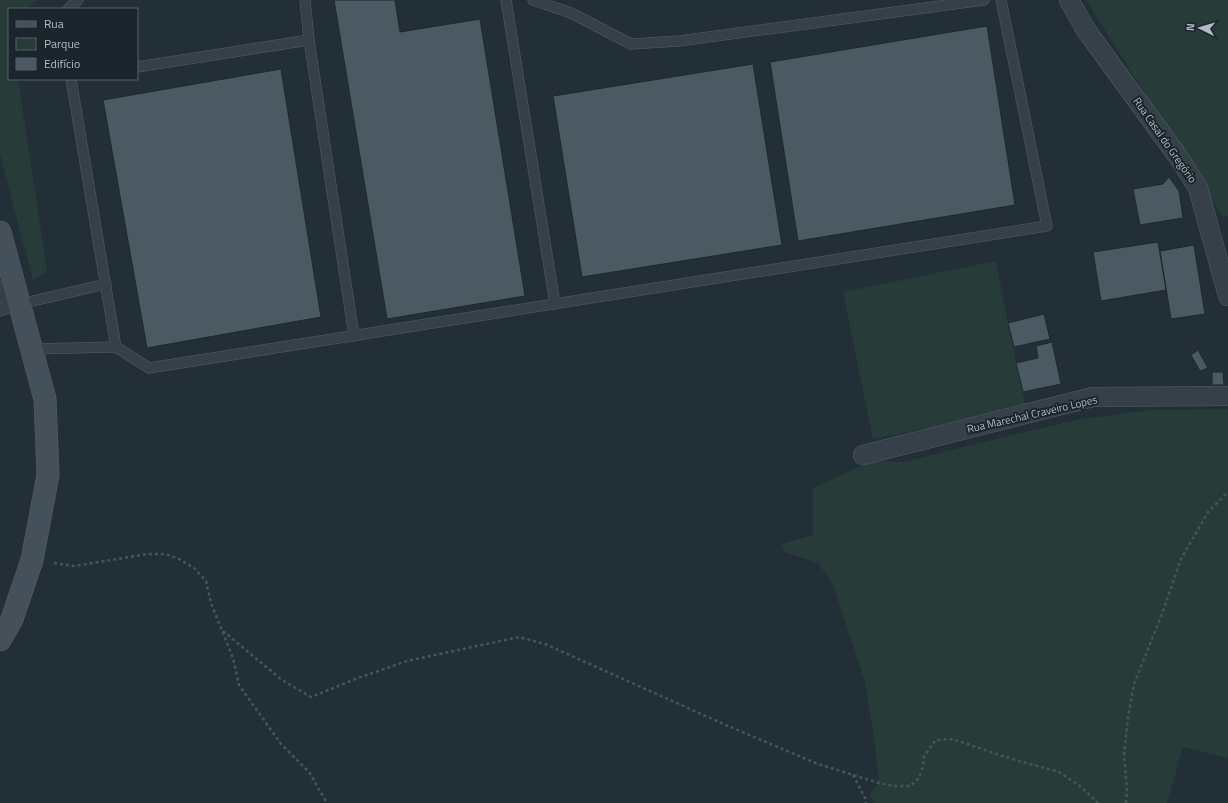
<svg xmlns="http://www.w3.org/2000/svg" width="1228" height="803" font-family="'Titillium Web',sans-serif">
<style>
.green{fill:#273c39}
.building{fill:#4b5963;stroke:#1d272e}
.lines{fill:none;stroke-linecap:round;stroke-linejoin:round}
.lane-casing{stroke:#545e65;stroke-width:11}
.street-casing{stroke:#545e65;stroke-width:20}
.secondary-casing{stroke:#545e65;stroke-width:23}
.path{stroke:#445756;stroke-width:2.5;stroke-dasharray:3 3;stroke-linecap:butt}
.lane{stroke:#364048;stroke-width:10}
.street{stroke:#364048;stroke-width:19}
.secondary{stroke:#44505a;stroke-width:22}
.labels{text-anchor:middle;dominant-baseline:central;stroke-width:4;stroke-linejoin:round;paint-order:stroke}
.street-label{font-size:11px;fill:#b1bbc4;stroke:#1b252c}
</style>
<rect width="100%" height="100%" fill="#232f37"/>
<!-- green -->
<g class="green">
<path d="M0,0H38L27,9H9V79H18L47,271L33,280L0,154Z"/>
<path d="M1086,0H1228V216L1223,217Z"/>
<path d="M996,261L1008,323L1026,407L873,439L843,292Z"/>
<path d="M1228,409V758L1183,747L1167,803H875L870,796L872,791L879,783L875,744L865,682L833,584L818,563L784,552L782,544L813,535V488L872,461L905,462L983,442L1081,419L1151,410Z"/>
</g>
<!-- building -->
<g class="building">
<path d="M334,0H395L400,32L480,19L525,296L387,319Z"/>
<path d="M987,26L1015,205L798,241L770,62Z"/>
<path d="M753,64L782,245L582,277L553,96Z"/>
<path d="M281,69L321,317L147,348L103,100Z"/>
<path d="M1169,177L1179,191L1183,218L1140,225L1133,189L1163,184Z"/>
<path d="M1158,242L1166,290L1101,301L1093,252Z"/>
<path d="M1194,245L1205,314L1171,319L1160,251Z"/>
<path d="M1044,314L1050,339L1014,347L1008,323Z"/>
<path d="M1052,342L1061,384L1023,392L1016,363L1038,358L1036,346Z"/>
<path d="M1198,350L1208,368L1200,371L1191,355Z"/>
<path d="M1212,372H1223L1224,385H1212Z"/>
</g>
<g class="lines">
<defs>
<g id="lane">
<path d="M305,0L309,40L354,336"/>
<path d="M506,0L555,304"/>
<path d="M533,0L571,13L631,44L679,41L984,0"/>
<path d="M68,9L78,0"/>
<path d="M137,67L309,40"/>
<path d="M71,79L116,347L149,368L1047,226L1001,0"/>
<path d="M0,311L20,304L106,284"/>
<path d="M32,349L116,347"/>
</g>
<g id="street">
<path d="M1069,0L1086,30L1179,158L1198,188L1228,296"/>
<path d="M0,291L20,304"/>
<path d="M863,455L1093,397L1228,396"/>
</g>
<path id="secondary" d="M0,232L45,399L48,475L32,560L12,619L0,640"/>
</defs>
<!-- lane casing -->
<use href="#lane" class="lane-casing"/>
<!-- street casing -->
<use href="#street" class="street-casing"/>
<!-- secondary casing -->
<use href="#secondary" class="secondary-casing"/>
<!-- path -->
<g class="path">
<path d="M54,563L74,566L148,554H165L179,559L194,568L206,581L211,603L233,658L239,685L281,744L309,772L327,803"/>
<path d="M223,631L282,680L311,697L358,678L407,661L519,637L545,644L728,726L818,764L879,783L896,786H910L919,778L923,766L924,756L936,740L953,739L1002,756L1059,772L1080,786L1098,803"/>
<path d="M853,775L865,798L866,803"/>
<path d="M1126,803L1127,790L1124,755L1128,717L1134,684L1162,614L1181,559L1208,512L1228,492"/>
</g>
<!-- lane -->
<use href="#lane" class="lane"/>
<!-- street -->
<use href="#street" class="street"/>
<!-- secondary -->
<use href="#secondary" class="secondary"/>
</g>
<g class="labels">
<!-- street labels -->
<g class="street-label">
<text transform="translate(1165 140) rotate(55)">Rua Casal do Gregório</text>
<text transform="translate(1032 414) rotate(-13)">Rua Marechal Craveiro Lopes</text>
</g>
</g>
<!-- legend -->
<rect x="8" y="8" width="130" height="72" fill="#1b252c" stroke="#576169"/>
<rect x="16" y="21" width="20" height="6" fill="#44505a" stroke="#576169"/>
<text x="44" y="28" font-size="12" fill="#b1bbc4">Rua</text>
<rect x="16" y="38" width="20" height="12" fill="#273c39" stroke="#576169"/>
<text x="44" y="48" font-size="12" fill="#b1bbc4">Parque</text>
<rect x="16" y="58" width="20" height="12" fill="#4b5963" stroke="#576169"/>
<text x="44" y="68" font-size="12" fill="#b1bbc4">Edifício</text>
<!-- north arrow -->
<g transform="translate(1200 28) rotate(275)" stroke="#1b252c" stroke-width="3" paint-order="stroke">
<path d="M0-3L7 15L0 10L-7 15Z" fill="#b1bbc4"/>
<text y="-6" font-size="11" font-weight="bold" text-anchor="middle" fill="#b1bbc4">N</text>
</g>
</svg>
